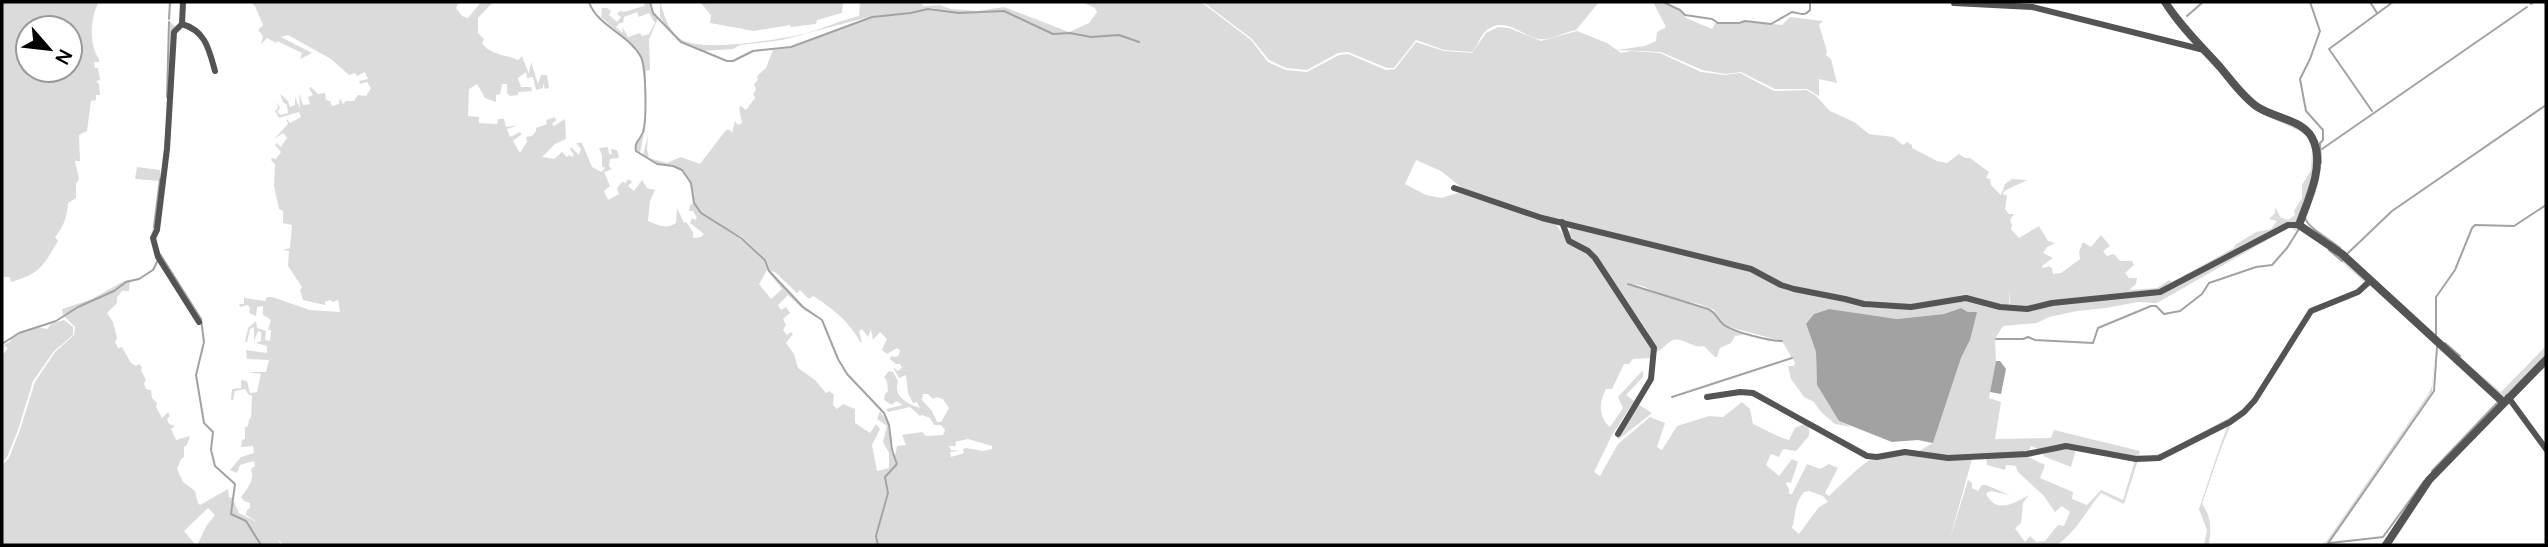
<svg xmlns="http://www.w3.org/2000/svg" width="2548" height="547" font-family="Manrope,sans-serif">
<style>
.green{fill:#dbdbdb;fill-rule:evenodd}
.water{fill:#a2a2a2}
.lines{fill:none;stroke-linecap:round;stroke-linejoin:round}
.stream{stroke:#a2a2a2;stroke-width:2}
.minor{stroke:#545454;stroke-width:6}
.tertiary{stroke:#545454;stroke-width:8}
</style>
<rect width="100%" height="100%" fill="#fff"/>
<!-- green -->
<g class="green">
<path d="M2,2H95L98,4C90,18 89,45 99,59V62H94L95,68H98L100,80L96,81L99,84L100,95H96V100L91,101L87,131L79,135L80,161H75L79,179L76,184V198L68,203C67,216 64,227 55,237L58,241C43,266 40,274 11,282L10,277H2ZM70,28V70H28V28Z"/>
<path d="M250,2H466L458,4L456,8L462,16L468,18L481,2H493L478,18V33L484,39L482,43C491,56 505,54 518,60L522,56L529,74L531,62L538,84L541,75H547L549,88L545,89L543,83V88L536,90L533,77L527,78L526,72L518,78L521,87H531L532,91L518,92V95L510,96L507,93V84H502L500,94L496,95V102L485,98L477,84L469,89L468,116L479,117V123L497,124L498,119H504L506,127L518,125L507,129L510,137L520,132L522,134L513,141L520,153L527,142L526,137L532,136L536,131V128L547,124L546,120L555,117L556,120L552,124L554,126L565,119L566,139L555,144L542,157L554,159L562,152L567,157L569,155L572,157L574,155L570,149L571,147L579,155L581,149L576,143H582L592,167L601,172L605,168L602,166V155L599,148L608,147L609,154H612L611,149L617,150L619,158L610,159L609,166L612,169L604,172L610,186L604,191L608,200L619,194L617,188L622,182L626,183L628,179L632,182L628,186L634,191L642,180L647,188L655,190L650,201L648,221C659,226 667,229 676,223L677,208L684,223L686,222L693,232V238L701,237L704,234L690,223L692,218L695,220L697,218L693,211H689L690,205L694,203L691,183L682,170L673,165L657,164L643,155L648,136L647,149L649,158L667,163L681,157L700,164L726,130H730L732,133L735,121L738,125L742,123L739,107L741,106L746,110L755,98L753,94L756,90L754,84L758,80L757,76L766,68L773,50L791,48L872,17L911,14L928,10L946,11L932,8L911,13L872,16L782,40L740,45L733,49L704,51L681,41L671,33L660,17V2C664,14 667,28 679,38C699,54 783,39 807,33C825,28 841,20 859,16L860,2H921L923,6L940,5L951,9L978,11L1004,7L1069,32L1089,23L1097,12L1095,8L1082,2H1201L1251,40L1268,62L1286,70L1307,72L1339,55L1348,54L1386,70L1395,69L1416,42L1444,51L1472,53L1486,33L1498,27L1509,28L1541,41L1577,31L1607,43L1621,53L1631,51L1660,53L1701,72L1725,75L1740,73L1774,91L1806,90L1815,95L1830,111L1854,122L1869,134L1893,137L1903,145L1907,142L1912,145V148L1937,161L1947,163L1959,154L1965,158H1970L1989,172L1986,178L1990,179L1991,185L2001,195L2005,184L2012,179L2027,180L2004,191L2003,194L2007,196L2005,209L2009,214H2014L2010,220L2012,225L2011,229L2019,238L2039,226L2048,241L2055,243L2047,247L2043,253L2053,258L2042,266L2043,268L2049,266L2052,268L2053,274L2061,273L2080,259L2079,252L2083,242L2091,247L2101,235L2110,246L2103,251L2107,256L2114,254L2120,261H2132L2134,265L2125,273L2129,278H2137L2136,284L2129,290L2157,288L2169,280L2172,282L2234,248L2235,245L2256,232L2271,229L2277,221L2269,219L2275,213V207L2281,218L2288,220L2295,215L2294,211L2302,198V185L2311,170L2312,149L2308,135L2256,111L2228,82L2230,80C2238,89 2245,101 2256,108C2269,117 2286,119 2301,127C2331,144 2308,199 2298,222L2287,223L2158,290L2054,301L2027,307H2010L2009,288V307L1966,297L1911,306L1864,304L1794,288L1751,268L1542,217L1466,191L1441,171L1416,160L1405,184L1426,195L1441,198L1458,193L1554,222L1570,244L1590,255L1599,267L1652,347V358L1633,359L1629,364H1624L1612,389H1606C1599,402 1598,417 1610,427L1623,408L1618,397L1642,371L1643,372V377L1626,395L1634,401L1612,435L1594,472L1600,476L1618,444L1650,417L1665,423L1657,447L1662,450L1677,426L1709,416L1723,417L1742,402L1750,409L1753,424C1763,428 1779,438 1789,440L1795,428L1804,424L1809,427V436L1796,451L1783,449L1779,457L1771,454L1766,465L1779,476L1792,459L1798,462L1791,483L1787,482L1786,484L1789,489V494H1792L1807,464L1820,469L1829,464L1838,468L1825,493L1829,496C1839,487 1862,463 1872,459C1904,446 1938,461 1972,459L1949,542L1968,480L1972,483V488L1978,491L1982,485H1986L2010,495L1991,491L1986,493C1995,515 2015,503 2029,495L2023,503L2021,523L2015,528L2025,542L2030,536L2036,542L2045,541L2058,525L2064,526L2070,512L2062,506L2055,512L2044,496L2017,471L2016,466L2006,465L2005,470L1987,465L1986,458L2026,456L2045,465L2040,478L2073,492L2072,499L2087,505L2101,490L2123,500L2135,460H2138L2124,504L2101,493C2087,510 2075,533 2057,545H879L877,536L889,493L886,477L898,464L895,456L897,446L906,445L902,435L922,432L926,436L943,435L945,430L941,425H934L930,418L922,415L920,416L910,407L888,412L886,409L903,405L896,401L892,405L884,400L885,394L888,391L887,381L884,377L889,371L893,372L898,381C893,396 907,404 920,408L917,402L913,403L908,393L906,375L899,378L893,367L898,371L902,368L900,364H896L890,359L891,356L896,357L899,355L900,350L897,348L887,354L882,350L887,339L880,332L873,340L871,329L868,337L862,329L859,331L862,342H860C851,323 831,307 813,296L809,299L800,290L797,293L775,272L770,271L766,259L742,237L728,229L765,260L769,272L803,307L821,319L805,311L788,295L778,305L781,310L786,307L790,313L783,319L786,325L783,330L787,335L791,332L793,334L786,343L794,354L798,368L815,380L826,393L829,391L834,395L833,405L837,409L843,404L855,409V423L870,433L876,424L880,429L872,445L877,471L889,468V453L883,442L887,426L877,419L880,411L889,425L891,451L897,464L885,477L887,493L876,536L878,545H283L278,539L281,545H197L207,525L215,515L208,508L184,531L196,545H2V465L9,458L20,430L35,382L55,352L74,335L75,327L64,316L76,309L63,315L62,309L92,299L124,281L142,277L152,269C148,275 138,279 130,280L129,291H122L117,297V303L107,313L113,322L117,338L115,342L118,348L122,347L131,363L136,366L139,364L142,367L141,370L146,380L144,383L146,389L151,390L152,398L157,403L156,407L162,418L168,412L170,416L167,419L169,424L175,426L171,429L176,440L190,436L187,445L184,447V457L181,459L177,469L183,482L195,491L198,503L200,505L228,489L229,497L233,498L232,503L234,502L239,513L257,522L246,515L247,510L250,508V503L244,501L241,497C247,489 255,480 251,469L255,466L254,461L240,465L237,473L230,470L241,457L254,453L253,446L241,447L242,440L245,439V427L248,426L249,419L251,418L252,396L248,394L245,389L235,391L233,400H231L232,389L241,388V380L247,381L250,393L257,392L261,374L248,372H266L269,360L247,359L246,350L267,353V346L256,343L261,341V332L258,331L254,341V327L250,329L247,342H245L248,328L256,321L257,328L266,331L265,340L270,341L271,330H268L271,320L263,315V306L257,307L256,316L249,313L250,308L248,305L240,307L239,304H244V298L265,301L267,297H272L310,310L340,312L338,300L333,302L330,300L325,302V305L303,300L300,290L302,287L288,266L289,251L283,250L290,248L292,225L283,223V211L279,209L274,186L275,164L271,160L272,158L276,159L281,152L275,145L276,143L281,147L287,138L283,133L274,139L288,124L286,118L290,123L301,117L299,112L279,118L275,111L278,108L277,102L280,108L277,112L281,115L288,113L287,105L283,102L280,94L288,101L290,107L295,105V97L300,109L299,93L303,105L310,104L308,97L313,95L309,88L311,87L318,94L325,93L326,100L330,101L332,106L339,104L340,98L343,104L346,101H354L358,95L366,96L371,88L367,82L360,84L359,81L368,79L365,72L357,76L355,73L349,75L331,59L288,35L281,37L312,53L300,59L302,53L277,41L276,43L267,38L261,44L263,36L258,30L263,25L255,6ZM767,270L782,289L771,299L759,284ZM923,394H928L933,399L937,397L943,399L949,408L941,422H937L932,411L922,400ZM968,439L992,446V449L983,451L966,448L963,449L964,453L951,457L950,452L959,451L951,450L949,446H956L955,442ZM1809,491L1823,496L1828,502L1819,507L1799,534L1792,528C1796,515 1794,504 1804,492Z"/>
<path d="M646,2H649L652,13L658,18L649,40L650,70L646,71C646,99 647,125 640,153L637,151L636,145L645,132L646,94L643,61L633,45L601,17L602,8H607L611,11L609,15L617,22L621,17L617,14L620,11L624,12L644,6ZM637,12L639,17L649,13L655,23L649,34L642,36L640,33L628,37L622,26L623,33L616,27L620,23H623L624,17Z"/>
<path d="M700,2H843L842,13L817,20L816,24L791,27L790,25L754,31L710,23L711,15Z"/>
<path d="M1203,2H1599L1576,30C1564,32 1551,41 1539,39C1522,36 1505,16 1487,30C1480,35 1478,46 1472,52L1444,50L1416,40L1394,68H1387L1348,52L1338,53L1307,70L1286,68L1269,60L1252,39Z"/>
<path d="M1653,2L1669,4L1680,10L1686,18L1712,29L1716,22L1739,24L1745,21L1782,25L1790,17L1823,21L1819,25L1827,51L1826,55L1831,59L1837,83L1819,79V96L1807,89H1775L1741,72L1726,74L1702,70L1661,52L1616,50L1645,46L1656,41L1657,32L1666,27Z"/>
<path d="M170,22L176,27L166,150L156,230L151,238L161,179L159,181L135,179L137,167L160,170L161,175L166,125Z"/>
<path d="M2292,224C2316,228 2349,263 2366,280C2358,301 2325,299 2309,312L2246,409L2229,421L2166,454L2146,458L2071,445L2038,449L2031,446L2028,453L1953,457L1919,451L1933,443L1961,358L1970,340L1976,312H1968L1961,308L1944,314L1897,319L1829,309L1814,314L1806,325L1816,352L1817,385L1839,421L1852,427L1835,424L1821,412L1814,402L1804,397L1791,379L1788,366H1794L1795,363L1782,341L1729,327L1721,321L1714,310L1699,304L1670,298L1642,286L1626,283C1651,294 1682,299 1708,310C1717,313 1717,319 1723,325C1729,331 1739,332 1748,334L1735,336L1731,343L1720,348L1717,357H1715L1704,346C1693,349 1683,337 1673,340C1668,342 1662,349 1657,352L1647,331L1598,258L1586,248L1573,241L1568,233L1572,227L1742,268L1787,290L1844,300L1870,308L1912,309L1966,301L2002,309L2028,311L2058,304L2159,294ZM2290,227L2296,231L2300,229L2316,238L2364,282C2353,301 2325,297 2309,311L2254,399L2245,409L2166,452L2151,456L2139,455L2140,451L2054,430L2051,438L1995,439L2001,402L1989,398L1996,361L1995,339L2003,326L2037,323L2049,317L2077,311L2106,308L2138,302L2157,303Z"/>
<path d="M2378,280L2380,285L2435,336L2501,392L2546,346V358L2504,398L2378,286Z"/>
<path d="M64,320L73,327V335L54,351L33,381L18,430L7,457L2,463V353H4L8,348L4,345L11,341L10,338L37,327L47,329L51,324Z"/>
<path d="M2435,351L2432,392L2328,543L2320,545L2326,542L2428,395L2432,386Z"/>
<path d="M1638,404L1652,413L1619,439L1617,438Z"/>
<path d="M2232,422L2220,451L2202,504C2212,517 2211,530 2209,545H2204L2207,530L2199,509L2218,452L2227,427Z"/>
<path d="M2061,448L2076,449L2071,467L2043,456L2046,451Z"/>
</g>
<!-- water -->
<g class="water">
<path d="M1961,308L1968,312H1977L1970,340L1961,358L1933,443L1918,440L1892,442L1839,421L1817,385L1816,352L1806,324L1814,314L1829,309L1897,319L1944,314Z"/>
<path d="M1996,361H2000L2006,369L2001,394L1990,392Z"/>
</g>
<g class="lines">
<!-- stream -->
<g class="stream">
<path d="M589,2C597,26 629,34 641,57C646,68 647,120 643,132C640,141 634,141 636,151L657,164L673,166L682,170L691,183L694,203L701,213L741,238L765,260L769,271L803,307L822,320L838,359L847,374L884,413L889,425L892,450L897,464L885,477L888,493L876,536L878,545"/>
<path d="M650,2L653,13L681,42L727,61H733L753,51L791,47L872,17L911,13L928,9L959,13L1004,11L1053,34L1070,33L1091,37L1119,35L1139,42"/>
<path d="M1663,2L1680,10L1685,15L1712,19L1718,23H1739L1745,21L1771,24L1792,12C1800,13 1804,17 1810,10V2"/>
<path d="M2310,2L2320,31L2310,59L2300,79L2306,111L2323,130V140L2320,143L2321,163"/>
<path d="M2370,2L2377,13"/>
<path d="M2531,4L2534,2"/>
<path d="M2187,16L2203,2"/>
<path d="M169,19L170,2"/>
<path d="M167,97L169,22"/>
<path d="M2372,111L2329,49L2393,2"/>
<path d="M2322,149L2527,7"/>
<path d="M2305,218C2309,229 2330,239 2340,248"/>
<path d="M154,227L160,179"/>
<path d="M2329,250L2342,261"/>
<path d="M160,254L201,319L204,342L196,375L204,423L213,432L211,450L215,466L235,484L231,514L246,521L261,545"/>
<path d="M2347,254L2392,211L2546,105"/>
<path d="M1628,284L1708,309C1717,313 1717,319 1723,324C1732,332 1770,341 1782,341"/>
<path d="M2436,335V297L2455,270L2472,228L2475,225L2514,226L2546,205"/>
<path d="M1996,339H2023L2028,337L2035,340L2093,343L2098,328L2151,306H2156L2164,314L2180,311L2202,294L2209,283L2256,267L2272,265L2287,248L2299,229"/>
<path d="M2445,343L2460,356"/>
<path d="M2,344L19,333L56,321L78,307L114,291L126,282L139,279L153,270L158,260"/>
<path d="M1672,397L1792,358"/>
<path d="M2432,471L2497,403"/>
<path d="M2330,543L2383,537L2424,481"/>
<path d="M2327,545L2434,391L2437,347"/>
</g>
<!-- minor -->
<g class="minor">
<path d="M183,2L182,24L174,32L167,149L157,230L153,238L158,257L199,322"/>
<path d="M1954,3L2032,7L2204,50"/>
<path d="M182,24C206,31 209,50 215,71"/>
<path d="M1454,188L1542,218L1751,269L1781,285L1794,289L1845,299L1864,304L1911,307L1966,298L2000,307L2027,309L2052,303L2160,292L2288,225H2299"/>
<path d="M1562,222L1569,241L1588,251L1595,258L1654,348L1651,379L1618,434"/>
<path d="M1707,397L1740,392L1753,393L1867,456L1877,457L1905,452L1948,458L2027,454L2066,446L2136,459L2159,458L2230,422L2244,412L2255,400L2311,311L2358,292L2370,281"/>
<path d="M2508,397L2546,449"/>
</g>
<!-- tertiary -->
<g class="tertiary">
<path d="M2165,2C2180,26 2201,46 2220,67C2231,80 2242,96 2256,106C2274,119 2306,119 2314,142C2324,168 2308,200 2299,225L2342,254L2503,402"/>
<path d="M2386,545L2429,480L2546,360"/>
</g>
</g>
<!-- border -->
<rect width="2548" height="547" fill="none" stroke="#000000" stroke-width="7"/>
<!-- north arrow -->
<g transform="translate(49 49) rotate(118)"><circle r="33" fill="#ffffff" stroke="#999999" stroke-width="2"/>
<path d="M0-5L12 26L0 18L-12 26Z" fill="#000000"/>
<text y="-10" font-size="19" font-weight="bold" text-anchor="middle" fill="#000000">N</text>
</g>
</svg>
